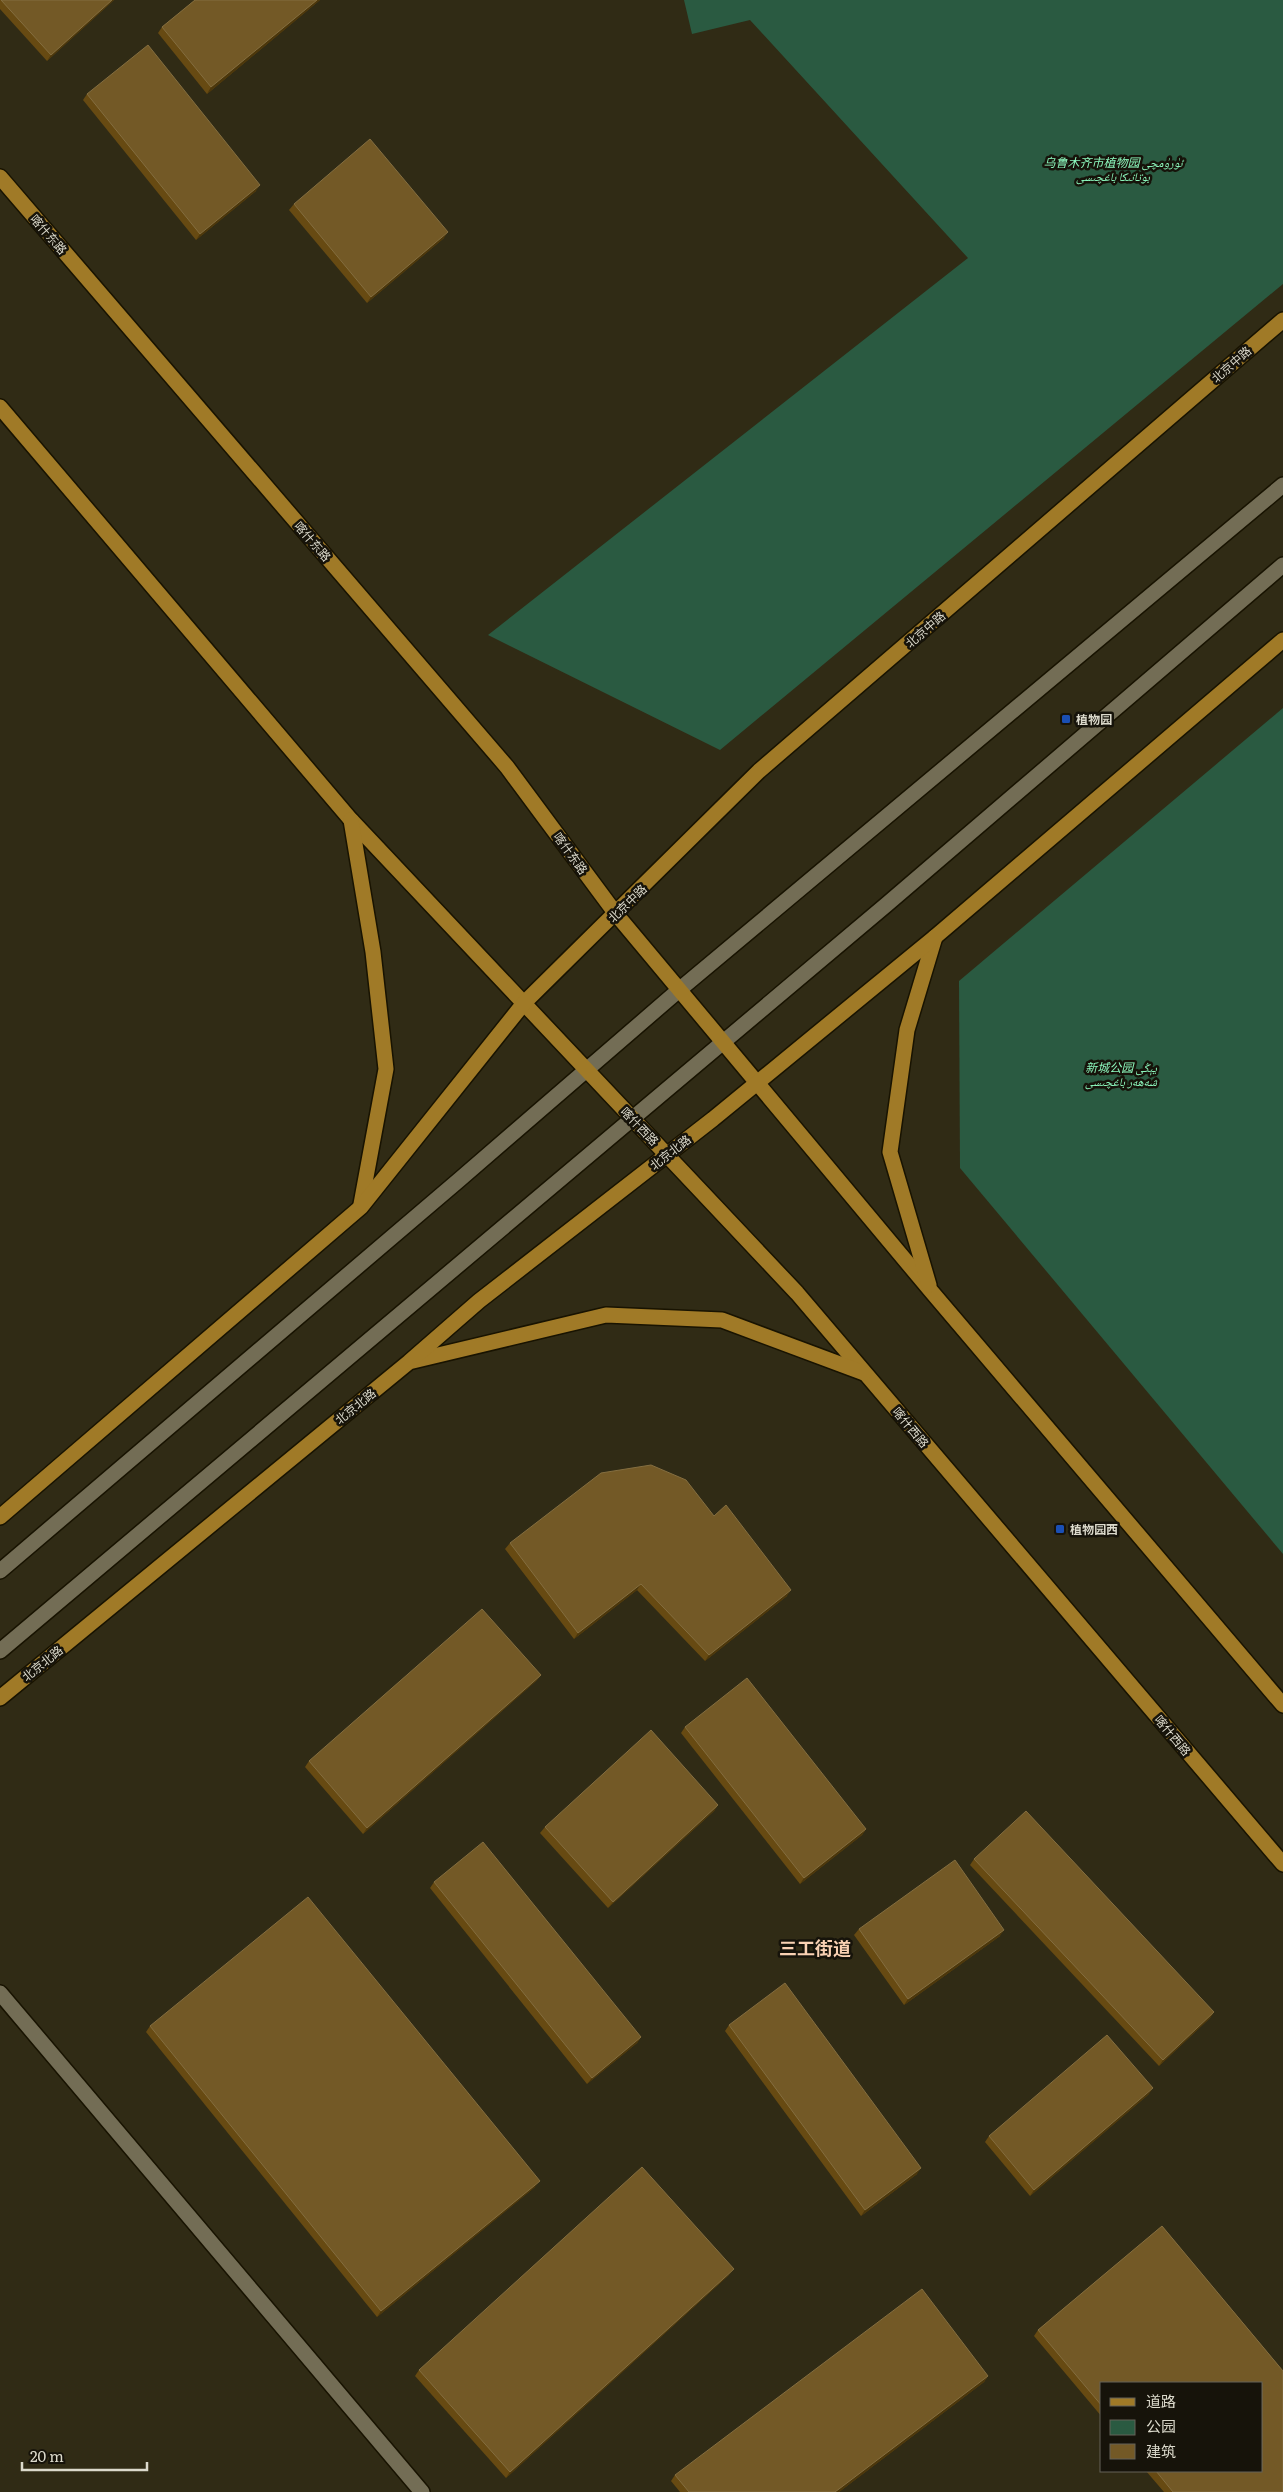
<svg xmlns="http://www.w3.org/2000/svg" width="1283" height="2492" font-family="Literata,'Noto Naskh Arabic','Noto Sans SC',serif">
<style>
.green{fill:#2a5a41}
.lines{fill:none;stroke-linecap:round;stroke-linejoin:round}
.minor-casing{stroke:#181301;stroke-width:18}
.major-casing{stroke:#181301;stroke-width:18}
.minor{stroke:#736d55;stroke-width:15}
.major{stroke:#a07a27;stroke-width:15}
.wall{fill:#674a12}
.shaded-wall{fill:#4c370b}
.building{fill:#735926;stroke:#846e40}
.transit-dot{fill:#1a4fb4;stroke:#16130a;stroke-width:2}
.labels{text-anchor:middle;dominant-baseline:central;stroke-width:5;stroke-linejoin:round;paint-order:stroke}
.park-label{font-size:12px;font-style:italic;fill:#8cf8bd;stroke:#16130a}
.street-label{font-size:12px;fill:#dcdacc;stroke:#16130a}
.poi-label{font-size:12px;font-weight:bold;fill:#dcdacc;stroke:#16130a;text-anchor:start}
.district-label{font-size:18px;font-weight:bold;fill:#f9d1b3;stroke:#16130a}
</style>
<rect width="100%" height="100%" fill="#302b15"/>
<!-- green -->
<g class="green">
<path d="M684,0H1283V284L720,750L488,635L968,258L750,20L692,34Z"/>
<path d="M1283,708V1554L960,1168L959,981Z"/>
</g>
<g class="lines">
<defs>
<g id="minor">
<path d="M0,1571L459,1180L679,990L1283,485"/>
<path d="M0,1651L886,905L1283,565"/>
<path d="M0,1993L422,2492"/>
</g>
<g id="major">
<path d="M0,177L507,767L616,914L931,1291L1283,1705"/>
<path d="M0,407L351,820L797,1293L1283,1864"/>
<path d="M351,820L373,952L386,1069L361,1204"/>
<path d="M929,1285L890,1152L907,1030L935,937"/>
<path d="M413,1361L606,1315L722,1320L864,1373"/>
<path d="M0,1517L361,1207L524,1003L759,771L1283,320"/>
<path d="M0,1698L409,1362L479,1301L713,1119L935,937L1283,640"/>
</g>
</defs>
<!-- minor casing -->
<use href="#minor" class="minor-casing"/>
<!-- major casing -->
<use href="#major" class="major-casing"/>
<!-- minor -->
<use href="#minor" class="minor"/>
<!-- major -->
<use href="#major" class="major"/>
</g>
<!-- wall -->
<g class="wall">
<path d="M0,0H114L47,61L0,9Z"/>
<path d="M195,0H320L207,94L158,33L162,27Z"/>
<path d="M87,94L256,191L196,240L83,100Z"/>
<path d="M294,204L444,238L367,303L289,210Z"/>
<path d="M714,1516L787,1596L705,1661L637,1590L574,1639L505,1549L510,1543Z"/>
<path d="M541,1675L536,1681L363,1834L305,1767L309,1761Z"/>
<path d="M685,1727L866,1829L862,1835L800,1884L681,1733Z"/>
<path d="M718,1805L714,1811L608,1908L540,1833L545,1827Z"/>
<path d="M974,1859L1214,2012L1210,2018L1159,2066L970,1865Z"/>
<path d="M434,1882L641,2037L637,2043L587,2084L430,1888Z"/>
<path d="M859,1929L1000,1936L904,2005L854,1935Z"/>
<path d="M729,2025L917,2174L861,2216L725,2031Z"/>
<path d="M150,2026L535,2187L377,2317L146,2032Z"/>
<path d="M1149,2094L1030,2196L985,2142L989,2136Z"/>
<path d="M1162,2226L1283,2371V2492H1164L1146,2471H1262V2383H1102V2417L1034,2336L1038,2330Z"/>
<path d="M729,2275L506,2478L415,2376L419,2370Z"/>
<path d="M988,2376L984,2382L839,2492H680L671,2481L675,2475Z"/>
</g>
<!-- shaded-wall -->
<g class="shaded-wall">
<path d="M112,0H114L47,61L51,55Z"/>
<path d="M317,0H320L207,94L211,87Z"/>
<path d="M260,185L256,191L196,240L200,234Z"/>
<path d="M448,232L444,238L367,303L371,297Z"/>
<path d="M641,1584L637,1590L574,1639L578,1633Z"/>
<path d="M791,1590L787,1596L705,1661L709,1655Z"/>
<path d="M541,1675L536,1681L363,1834L367,1828Z"/>
<path d="M718,1805L714,1811L608,1908L613,1902Z"/>
<path d="M866,1829L862,1835L800,1884L804,1878Z"/>
<path d="M1004,1930L1000,1936L904,2005L908,1999Z"/>
<path d="M1214,2012L1210,2018L1159,2066L1163,2060Z"/>
<path d="M641,2037L637,2043L587,2084L592,2078Z"/>
<path d="M1153,2088L1149,2094L1030,2196L1034,2190Z"/>
<path d="M921,2168L917,2174L861,2216L865,2210Z"/>
<path d="M540,2181L535,2187L377,2317L381,2311Z"/>
<path d="M734,2269L729,2275L506,2478L510,2472Z"/>
<path d="M988,2376L984,2382L839,2492H835Z"/>
</g>
<!-- building -->
<g class="building">
<path d="M1,0H112L51,55Z"/>
<path d="M195,0H317L211,87L162,27Z"/>
<path d="M148,45L260,185L200,234L87,94Z"/>
<path d="M370,139L448,232L371,297L294,204Z"/>
<path d="M651,1465L686,1480L714,1516L726,1505L791,1590L709,1655L641,1584L578,1633L510,1543L601,1473Z"/>
<path d="M482,1609L541,1675L367,1828L309,1761Z"/>
<path d="M747,1678L866,1829L804,1878L685,1727Z"/>
<path d="M651,1730L718,1805L613,1902L545,1827Z"/>
<path d="M1026,1811L1214,2012L1163,2060L974,1859Z"/>
<path d="M483,1842L641,2037L592,2078L434,1882Z"/>
<path d="M955,1860L1004,1930L908,1999L859,1929Z"/>
<path d="M308,1897L540,2181L381,2311L150,2026Z"/>
<path d="M785,1983L921,2168L865,2210L729,2025Z"/>
<path d="M1107,2035L1153,2088L1034,2190L989,2136Z"/>
<path d="M642,2167L734,2269L510,2472L419,2370Z"/>
<path d="M1162,2226L1283,2371V2492H1173L1156,2471H1262V2383H1102V2406L1038,2330Z"/>
<path d="M922,2289L988,2376L835,2492H689L675,2475Z"/>
</g>
<!-- markers -->
<g class="transit-dot">
<rect x="1061" y="714" width="10" height="10" rx="2.5"/>
<rect x="1055" y="1524" width="10" height="10" rx="2.5"/>
</g>
<g class="labels">
<!-- park labels -->
<g class="park-label">
<text x="1113" y="162">乌鲁木齐市植物园 ئۈرۈمچى<tspan x="1113" dy="14">بوتانىكا باغچىسى</tspan></text>
<text x="1121" y="1067">新城公园 يېڭى<tspan x="1121" dy="14">شەھەر باغچىسى</tspan></text>
</g>
<!-- street labels -->
<g class="street-label">
<text transform="translate(49 234) rotate(49)">喀什东路</text>
<text transform="translate(1231 364) rotate(-41)">北京中路</text>
<text transform="translate(313 541) rotate(49)">喀什东路</text>
<text transform="translate(925 629) rotate(-41)">北京中路</text>
<text transform="translate(571 853) rotate(54)">喀什东路</text>
<text transform="translate(627 903) rotate(-44)">北京中路</text>
<text transform="translate(640 1126) rotate(46)">喀什西路</text>
<text transform="translate(670 1152) rotate(-38)">北京北路</text>
<text transform="translate(355 1406) rotate(-39)">北京北路</text>
<text transform="translate(911 1427) rotate(50)">喀什西路</text>
<text transform="translate(42 1663) rotate(-39)">北京北路</text>
<text transform="translate(1173 1735) rotate(50)">喀什西路</text>
</g>
<!-- poi labels -->
<g class="poi-label">
<text x="1076" y="719">植物园</text>
<text x="1070" y="1529">植物园西</text>
</g>
<!-- district labels -->
<g class="district-label">
<text x="815" y="1947">三工街道</text>
</g>
</g>
<!-- legend -->
<rect x="1100" y="2382" width="162" height="90" fill="#16130a" stroke="#656358"/>
<rect x="1110" y="2398" width="25" height="8" fill="#a07a27" stroke="#656358"/>
<text x="1146" y="2407" font-size="15" fill="#dcdacc">道路</text>
<rect x="1110" y="2420" width="25" height="15" fill="#2a5a41" stroke="#656358"/>
<text x="1146" y="2432" font-size="15" fill="#dcdacc">公园</text>
<rect x="1110" y="2444" width="25" height="15" fill="#735926" stroke="#656358"/>
<text x="1146" y="2457" font-size="15" fill="#dcdacc">建筑</text>
<!-- scale -->
<path d="M22 2462v8h125v-8" fill="none" stroke="#dcdacc" stroke-width="2.5"/>
<text x="30" y="2462" font-size="15" fill="#dcdacc" stroke="#16130a" stroke-width="4" paint-order="stroke">20 m</text>
</svg>
